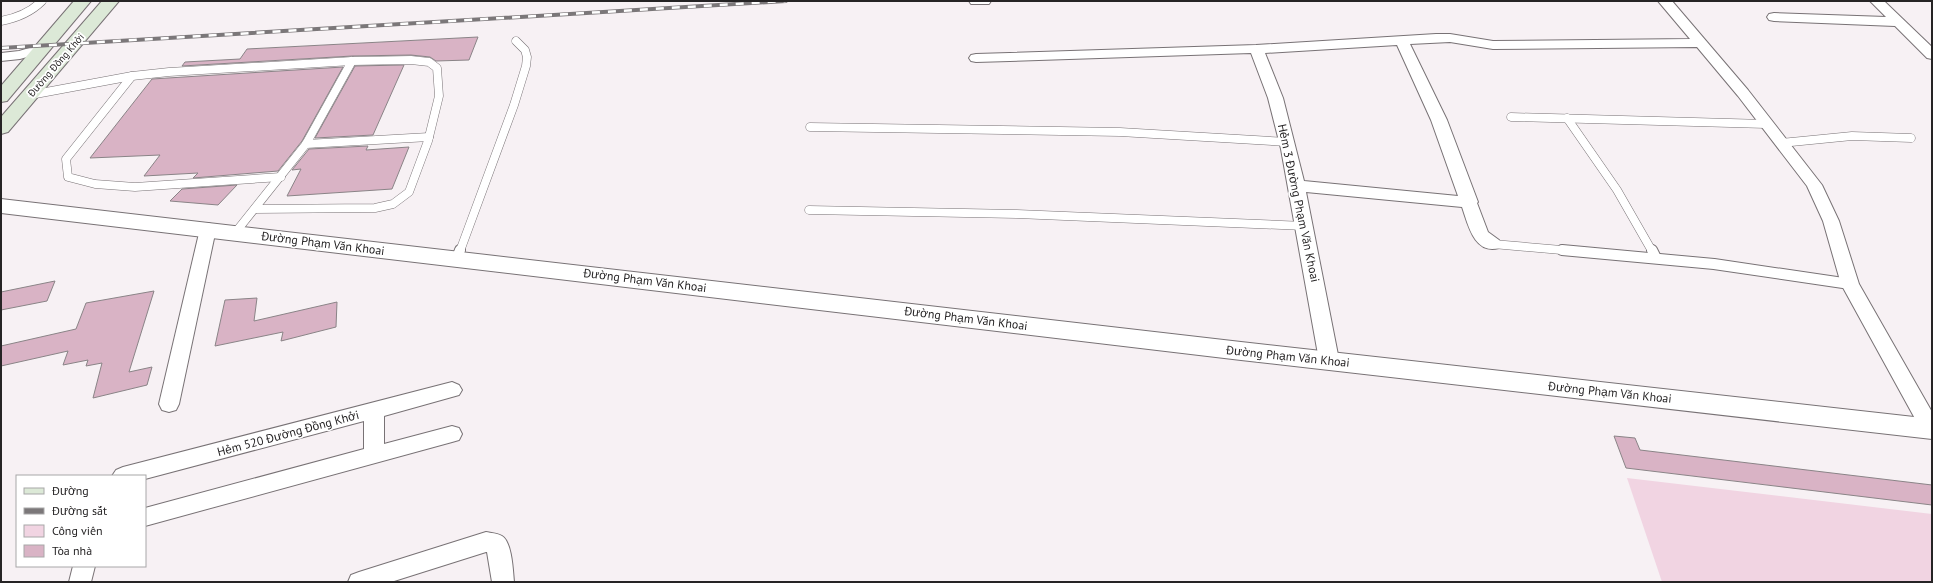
<svg xmlns="http://www.w3.org/2000/svg" width="1933" height="583" font-family="'PT Sans',sans-serif">
<style>
.green{fill:#f1d4e2}
.building{fill:#d9b3c5;stroke:#8a8487}
.lines{fill:none;stroke-linecap:round;stroke-linejoin:round}
.service-far1-casing{stroke:#787275;stroke-width:9}
.service-casing{stroke:#787275;stroke-width:12}
.minor-casing{stroke:#787275;stroke-width:2}
.tertiary-casing{stroke:#787275;stroke-width:2}
.secondary-casing{stroke:#787275;stroke-width:2}
.service-far1{stroke:#fff;stroke-width:8}
.service{stroke:#fff;stroke-width:10}
.minor{fill:#fff;fill-rule:evenodd}
.tertiary{fill:#fff;fill-rule:evenodd}
.secondary{fill:#dce9d7;fill-rule:evenodd}
.rail-casing{stroke:#7b7779;stroke-width:4}
.rail{stroke:#fff;stroke-width:2.5;stroke-dasharray:8;stroke-linecap:butt}
.labels{text-anchor:middle;dominant-baseline:central;stroke-width:3.5;stroke-linejoin:round;paint-order:stroke}
.far-street-label{font-size:10px;fill:#262425;stroke:#fff}
.street-label{font-size:12px;fill:#262425;stroke:#fff}
</style>
<rect width="100%" height="100%" fill="#f7f1f4"/>
<!-- green -->
<path class="green" d="M1627,478L1932,514V582H1662Z"/>
<!-- building -->
<g class="building">
<path d="M478,37L469,60L436,61L430,57L411,55L352,56L182,66L185,62L240,59L247,49Z"/>
<path d="M404,65L373,135L315,138L355,66Z"/>
<path d="M343,67L302,141L278,171L193,178L198,173L144,176L160,155L90,158L152,79Z"/>
<path d="M368,146L366,150L409,147L392,189L287,196L301,169L292,170L309,149Z"/>
<path d="M237,185L218,205L170,201L182,189Z"/>
<path d="M55,281L47,301L1,310V292Z"/>
<path d="M154,291L129,372L152,367L147,385L93,398L102,363L86,366L88,360L63,365L68,351L1,366V346L76,329L86,303Z"/>
<path d="M257,298L254,321L337,302L336,327L281,341L283,332L215,346L225,300Z"/>
<path d="M1614,436L1635,438L1640,450L1932,485V505L1626,468Z"/>
</g>
<g class="lines">
<defs>
<g id="service-far1">
<path d="M1,21C17,18 30,13 42,1"/>
<path d="M132,76L66,159L68,177L95,184L135,187L281,177"/>
<path d="M30,95L132,76L169,72L352,61L411,60L429,62L437,68L439,96L428,141L409,192L393,204L375,208L255,209"/>
<path d="M1511,117L1766,124"/>
<path d="M1567,118L1617,190L1652,251"/>
<path d="M810,127L1120,132L1287,142"/>
<path d="M1781,143L1852,136L1911,138"/>
<path d="M306,144L429,137"/>
<path d="M809,210L1017,214L1305,226"/>
<path d="M235,233L306,144L352,61"/>
<path d="M1493,244L1573,251"/>
<path d="M460,251L514,105L526,66L527,57L525,50L516,41"/>
</g>
<g id="service">
<path d="M1562,250L1714,264L1850,284"/>
<path d="M1652,250L1656,258"/>
<path d="M457,258L460,250"/>
</g>
<g id="minor">
<path d="M969,1H991L989,4H971Z"/>
<path d="M1658,1H1672L1748,90L1822,185L1839,221L1859,284L1932,412V437L1924,435L1841,284L1823,221L1807,186L1738,96L1697,47L1493,49L1450,42L1410,44L1447,120L1478,202L1477,203L1488,232L1499,240L1502,244L1499,248C1474,255 1468,224 1462,207L1306,192L1339,360L1336,365L1329,367L1322,365L1319,360L1281,149L1268,98L1251,53L976,62L971,61L969,58L971,55L976,54L1256,45L1436,34H1450L1493,41L1690,39ZM1397,45L1431,120L1458,196L1304,181L1283,98L1265,53Z"/>
<path d="M1870,1H1884L1932,47V59L1927,58L1895,26L1774,21L1769,20L1767,17L1769,14L1774,13L1886,17Z"/>
<path d="M43,44L48,45L50,48L48,51L20,59L1,61V53L19,51Z"/>
<path d="M208,223L214,225L216,229L179,404L176,410L169,412L162,410L159,404L200,229L202,225Z"/>
<path d="M452,382L459,385L462,390L459,395L384,416V444L452,426L459,428L462,434L459,440L452,442L145,526V508L364,449V421L145,479V476H112L116,470L123,467Z"/>
<path d="M486,532C491,533 497,533 502,536C512,542 513,571 514,582H492L487,552H486L391,582H348L351,575L359,572Z"/>
<path d="M73,566H95L91,582H69Z"/>
</g>
<path id="tertiary" d="M1,199L1241,342L1932,419V439L1241,360L1,213Z"/>
<g id="secondary">
<path d="M74,1H91L7,101L1,102V86Z"/>
<path d="M102,1H119L8,132L1,134V117Z"/>
</g>
</defs>
<!-- service-far1 casing -->
<use href="#service-far1" class="service-far1-casing"/>
<!-- service casing -->
<use href="#service" class="service-casing"/>
<!-- minor casing -->
<use href="#minor" class="minor-casing"/>
<!-- tertiary casing -->
<use href="#tertiary" class="tertiary-casing"/>
<!-- secondary casing -->
<use href="#secondary" class="secondary-casing"/>
<!-- service-far1 -->
<use href="#service-far1" class="service-far1"/>
<!-- service -->
<use href="#service" class="service"/>
<!-- minor -->
<use href="#minor" class="minor"/>
<!-- tertiary -->
<use href="#tertiary" class="tertiary"/>
<!-- secondary -->
<use href="#secondary" class="secondary"/>
<defs>
<path id="rail" d="M1,48L786,1"/>
</defs>
<!-- rail casing -->
<use href="#rail" class="rail-casing"/>
<!-- rail -->
<use href="#rail" class="rail"/>
</g>
<g class="labels">
<!-- far-street labels -->
<g class="far-street-label">
<text transform="translate(56 65) rotate(-49)">Đường Đồng Khởi</text>
</g>
<!-- street labels -->
<g class="street-label">
<text transform="translate(1299 203) rotate(78)">Hẻm 3 Đường Phạm Văn Khoai</text>
<text transform="translate(323 243) rotate(7)">Đường Phạm Văn Khoai</text>
<text transform="translate(645 280) rotate(7)">Đường Phạm Văn Khoai</text>
<text transform="translate(966 318) rotate(7)">Đường Phạm Văn Khoai</text>
<text transform="translate(1288 356) rotate(6)">Đường Phạm Văn Khoai</text>
<text transform="translate(1610 392) rotate(6)">Đường Phạm Văn Khoai</text>
<text transform="translate(288 433) rotate(-15)">Hẻm 520 Đường Đồng Khởi</text>
</g>
</g>
<!-- border -->
<rect width="1933" height="583" fill="none" stroke="#262425" stroke-width="4"/>
<!-- legend -->
<rect x="16" y="475" width="130" height="92" fill="#ffffff" stroke="#a8a7a8"/>
<rect x="24" y="488" width="20" height="6" fill="#dce9d7" stroke="#a8a7a8"/>
<text x="52" y="495" font-size="12" fill="#262425">Đường</text>
<rect x="24" y="508" width="20" height="6" fill="#7b7779" stroke="#a8a7a8"/>
<text x="52" y="515" font-size="12" fill="#262425">Đường sắt</text>
<rect x="24" y="525" width="20" height="12" fill="#f1d4e2" stroke="#a8a7a8"/>
<text x="52" y="535" font-size="12" fill="#262425">Công viên</text>
<rect x="24" y="545" width="20" height="12" fill="#d9b3c5" stroke="#a8a7a8"/>
<text x="52" y="555" font-size="12" fill="#262425">Tòa nhà</text>
</svg>
